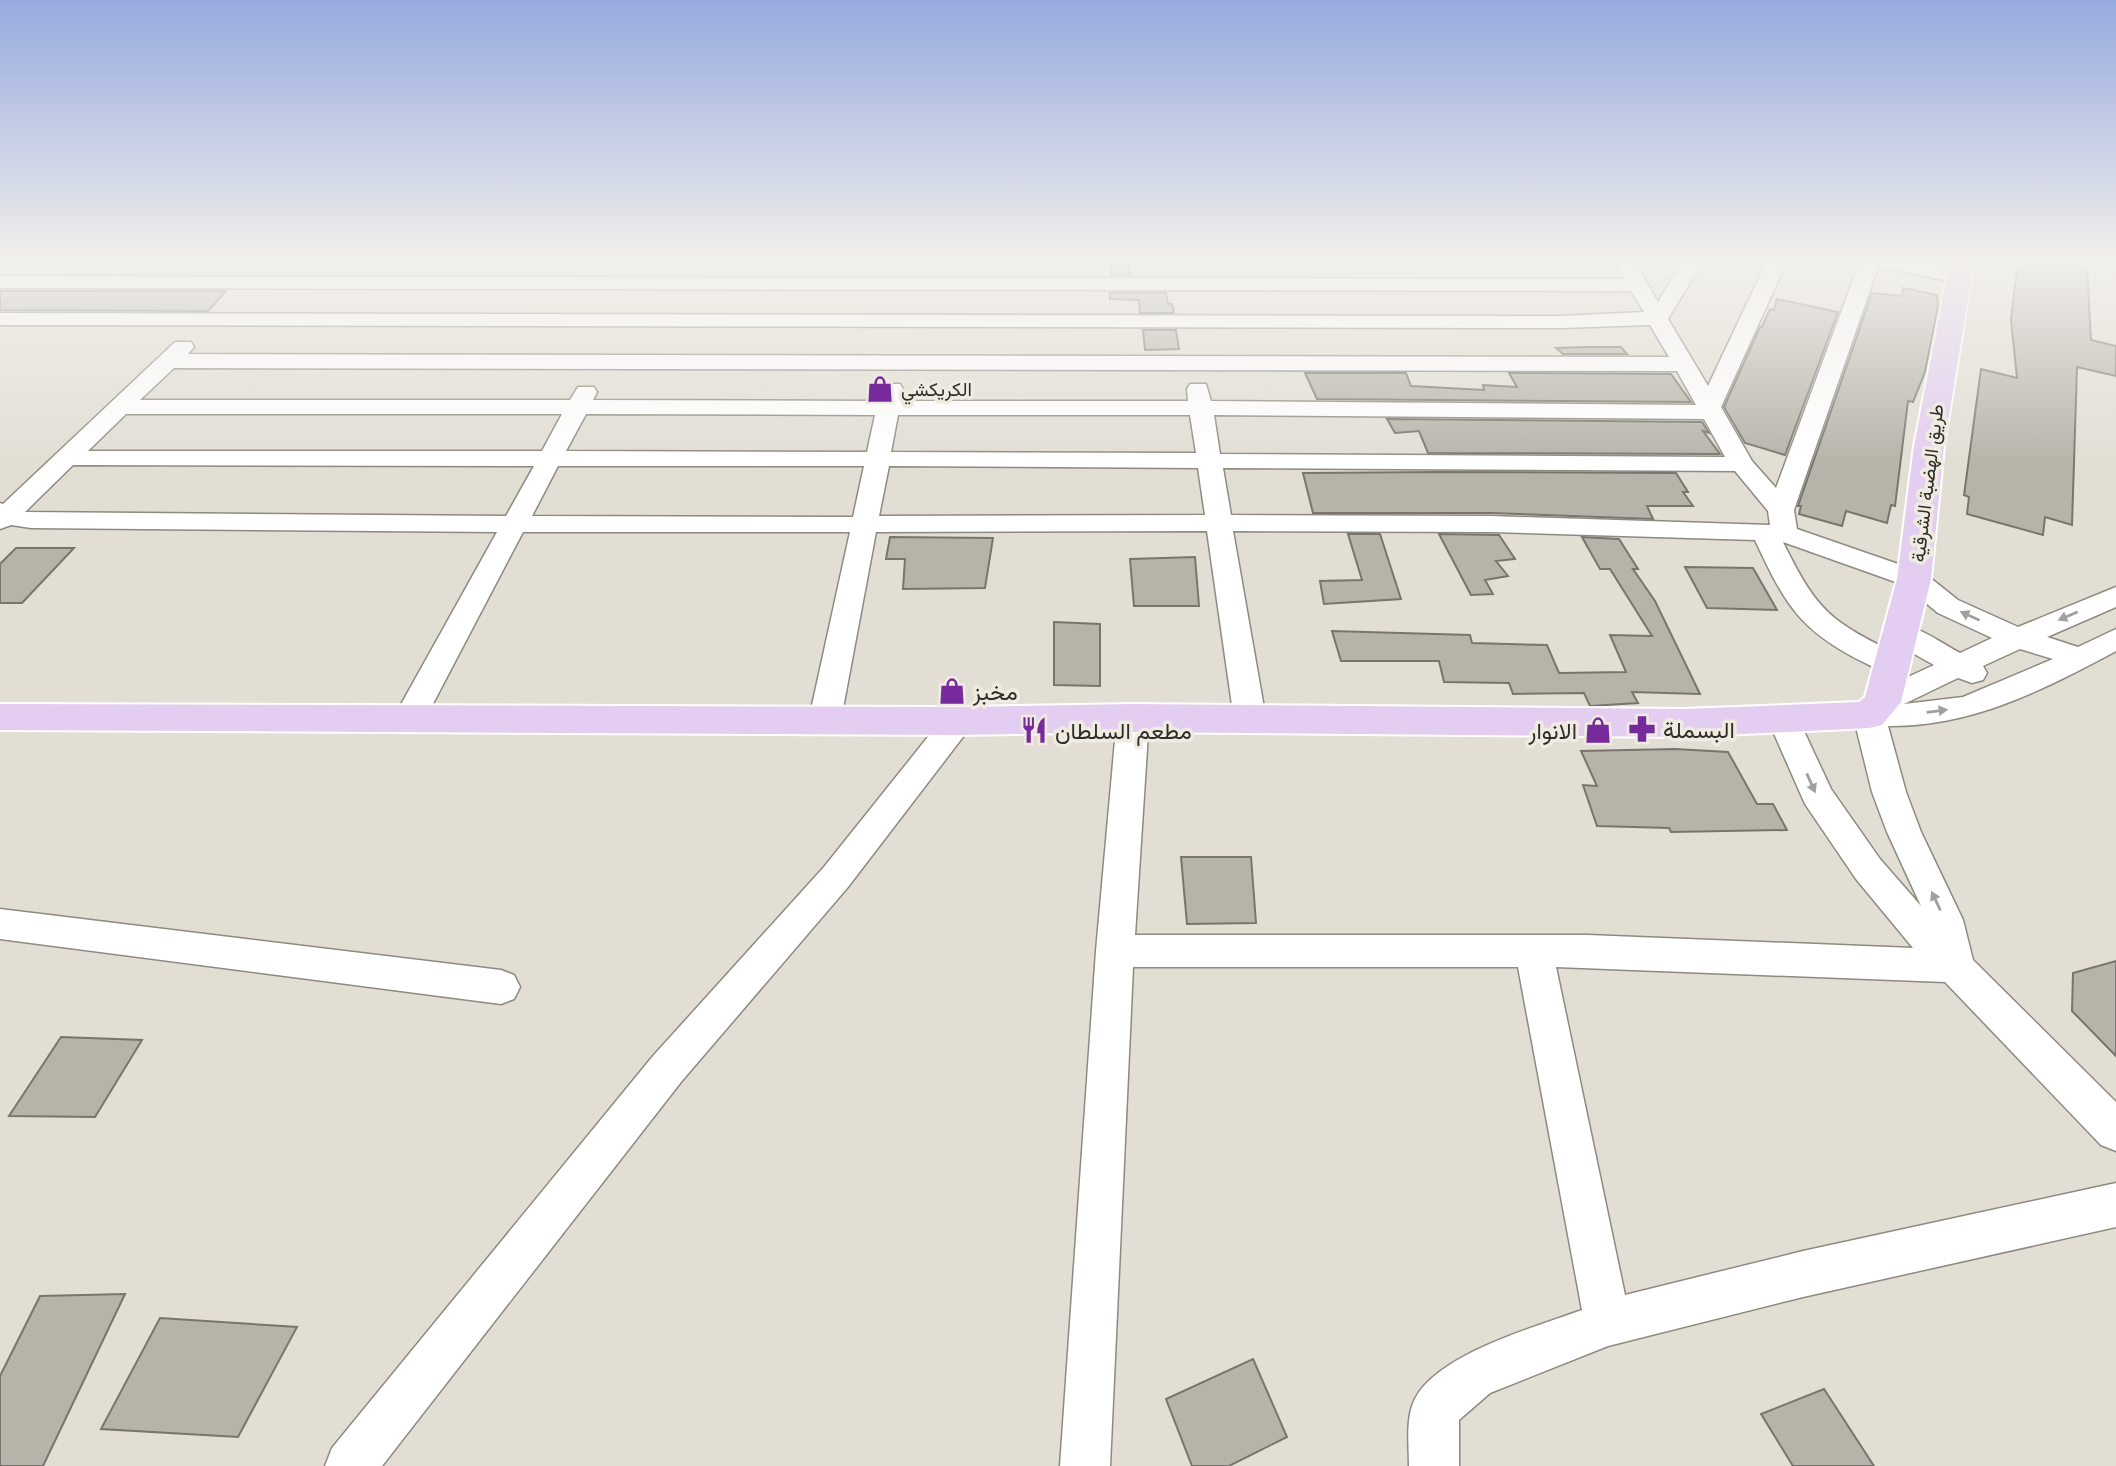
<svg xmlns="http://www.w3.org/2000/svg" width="2116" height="1466" font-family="Merriweather,Vazirmatn,serif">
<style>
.building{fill:#b6b3a9;stroke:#79756d;stroke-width:2}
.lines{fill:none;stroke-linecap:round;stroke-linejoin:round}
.street-casing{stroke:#8d8a81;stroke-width:3}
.secondary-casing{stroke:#8d8a81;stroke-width:4}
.primary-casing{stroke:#fff;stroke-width:4}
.street{fill:#fff;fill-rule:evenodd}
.secondary{fill:#fff;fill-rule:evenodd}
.primary{fill:#e3cdf0;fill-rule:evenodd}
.oneway{fill:#a1a09f}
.labels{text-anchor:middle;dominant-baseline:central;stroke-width:7;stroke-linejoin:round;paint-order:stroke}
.far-poi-label{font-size:19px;fill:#2f2d2a;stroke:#efebe1;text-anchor:start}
.far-street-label{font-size:19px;fill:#2f2d2a;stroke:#efebe1}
.poi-label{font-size:23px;fill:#2f2d2a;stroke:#efebe1;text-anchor:start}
</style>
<rect width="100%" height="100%" fill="#e2ded4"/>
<!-- building -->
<g class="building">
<path d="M1112,261H1128L1130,275H1111Z"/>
<path d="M2018,261H2049L2087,268L2091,340L2116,346V376L2077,367L2072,525L2045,517L2043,535L1967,514L1969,497L1964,495L1981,369L2017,378L2011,320Z"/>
<path d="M1903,288L1937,295L1938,307L1925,372L1913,402L1908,401L1895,506L1891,505L1887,523L1846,511L1842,526L1799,514L1801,506H1798L1872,293L1902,296Z"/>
<path d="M0,291H226L208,311L0,310Z"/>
<path d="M1110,293H1166L1168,304H1172L1174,313H1140L1139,300L1110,299Z"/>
<path d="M1777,299L1838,312L1785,455L1745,443L1724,407L1760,327H1762L1770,309L1774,310Z"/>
<path d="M1143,330H1176L1179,349L1145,350Z"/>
<path d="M1588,347H1621L1627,354H1563L1556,348Z"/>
<path d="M1305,373H1406L1411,386L1484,390L1483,385L1517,387L1509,373L1671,374L1691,402L1317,399Z"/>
<path d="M1387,419L1702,422L1709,433L1703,431L1720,454L1428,453L1419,431L1395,433Z"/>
<path d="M1437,472L1676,473L1688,492H1683L1693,506H1647L1653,519L1491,513H1313L1303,473Z"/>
<path d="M1348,534H1380L1401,599L1324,604L1320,581L1362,580Z"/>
<path d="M1439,534L1499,535L1515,559L1496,561L1508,576L1485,580L1493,594L1471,595Z"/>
<path d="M890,537L993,538L985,588L903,589L905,559H886Z"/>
<path d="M1582,537L1619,539L1638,569H1633L1655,601L1700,694L1632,692L1638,703L1590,706L1584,693L1513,694L1509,683L1444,682L1439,661H1341L1332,631L1470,635L1472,643L1547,645L1559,673L1626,672L1610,635L1652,636L1610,569H1600Z"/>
<path d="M16,548H74L22,603H0V564Z"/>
<path d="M1195,557L1199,606H1134L1130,559Z"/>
<path d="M1685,567L1753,568L1777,610L1707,608Z"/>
<path d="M1054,622L1100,624V686L1054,685Z"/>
<path d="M1675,749L1728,752L1757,804H1773L1787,830L1671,832L1669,828L1597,826L1583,785L1597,786L1581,751Z"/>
<path d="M1181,857H1251L1256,923L1187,924Z"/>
<path d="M2116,961V1056L2072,1011L2073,973Z"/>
<path d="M61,1037L142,1040L95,1117L9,1116Z"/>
<path d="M125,1294L43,1466H0V1376L40,1296Z"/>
<path d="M160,1318L297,1327L238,1437L101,1429Z"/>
<path d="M1253,1359L1287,1437L1229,1466H1192L1166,1399Z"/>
<path d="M1824,1389L1874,1466H1793L1761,1414Z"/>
</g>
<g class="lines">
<defs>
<g id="street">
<path d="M1614,261H1634L1658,302L1683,261H1703L1668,319L1708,386L1767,261H1787L1721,407L1752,461L1776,488L1860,261H1880L1794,510L1797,529L1924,573L1958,600L2018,627L2116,587V607L2047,637L2078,647L2116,629V651C2043,690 1972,727 1888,726L1906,792L1921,832L1963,920L1973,960L2116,1102V1151L2101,1145L1945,982L1556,967L1625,1295L1803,1251L2116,1183V1227L1803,1297L1608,1346L1490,1393L1459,1420V1466H1409C1409,1448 1406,1424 1412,1406C1428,1356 1536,1327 1582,1310L1518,967H1133L1110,1466H1060L1096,951L1117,718L1122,710L1133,707L1144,710L1149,718L1135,935H1588L1913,948L1856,879L1805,804L1768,720L1773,712L1784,709L1795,712L1831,789L1880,859L1921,906L1887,832L1872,792L1853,715L1858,707L1868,704L1871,694L1934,665L1889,640L1885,633L1889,626C1912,620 1939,642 1960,653L1992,638L1938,613L1904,585L1783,542C1819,616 1832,621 1904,658L1908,665L1904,672C1887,677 1878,669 1863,662C1799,630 1785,604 1755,540L1491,532L1233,531L1266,719L1261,727L1250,730L1239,727L1234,719L1207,531L876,532L841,719L836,727L825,730L814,727L809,719L850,532H523L426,717L421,725L410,728L399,725L394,717L497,532L31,528L11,525L0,529V503L3,504L175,342H191L194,347L188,354L1669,357L1650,325L1561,328L0,325V313L1561,316L1644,312L1631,291L0,288V276L1625,279ZM174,368L1677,371L1696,405L1211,401L1206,384H1190L1187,389L1188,401H901L903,389L900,384H884L878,401L593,400L597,392L594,387H578L570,400H140ZM126,414H562L542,451H88ZM586,414L875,415L867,452L566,451ZM898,415H1190L1196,453L891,452ZM1214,415L1704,419L1725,457L1220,454ZM73,465L534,466L506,516L25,512ZM558,466H864L853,517L532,516ZM889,466L1198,468L1205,515L879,516ZM1223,468L1735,471L1768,511L1770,525L1491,516L1231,515ZM2020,649L2053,659L1963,697L1904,704L1958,678L1972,683L1983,680L1987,673L1983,666Z"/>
<path d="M958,710L969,713L974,721L969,729L848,887L681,1082L382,1466H325L332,1448L653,1056L824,867L947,713Z"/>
<path d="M0,909L501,970L514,975L520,987L514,999L501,1004L0,939Z"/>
</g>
<path id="secondary" d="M1872,261H1920L1969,271L1972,276L1969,281L1960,283L1876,266Z"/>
<path id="primary" d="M1950,261H1974L1944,446L1931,579L1901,702L1882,725L1869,728L1684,737L1133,732L958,735L0,730V704L958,707L1133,704L1684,709L1859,702L1865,697L1897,579L1914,446Z"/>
</defs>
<!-- street casing -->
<use href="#street" class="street-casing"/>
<!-- secondary casing -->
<use href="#secondary" class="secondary-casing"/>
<!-- primary casing -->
<use href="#primary" class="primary-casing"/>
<!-- street -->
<use href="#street" class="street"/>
<!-- secondary -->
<use href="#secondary" class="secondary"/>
<!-- primary -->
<use href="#primary" class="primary"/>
</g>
<!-- one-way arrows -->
<defs><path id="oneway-solid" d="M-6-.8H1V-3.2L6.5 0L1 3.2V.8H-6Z" transform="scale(1.75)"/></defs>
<g class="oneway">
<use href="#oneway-solid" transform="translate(1970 616) rotate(-156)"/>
<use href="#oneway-solid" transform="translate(2068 616) rotate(157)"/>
<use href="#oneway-solid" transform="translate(1937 711) rotate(-7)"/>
<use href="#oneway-solid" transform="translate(1811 783) rotate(66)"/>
<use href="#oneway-solid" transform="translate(1936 901) rotate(-115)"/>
</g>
<!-- sky -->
<linearGradient id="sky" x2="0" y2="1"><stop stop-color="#97aadf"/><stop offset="0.56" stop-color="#f2f0ec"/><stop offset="1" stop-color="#f2f0ec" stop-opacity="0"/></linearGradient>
<rect width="2116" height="466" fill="url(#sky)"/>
<!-- icons -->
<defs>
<symbol id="shop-bare" viewBox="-9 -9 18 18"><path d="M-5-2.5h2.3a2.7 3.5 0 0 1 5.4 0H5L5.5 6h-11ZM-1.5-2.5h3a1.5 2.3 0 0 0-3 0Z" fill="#772a9c" stroke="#efebe1" stroke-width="2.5" paint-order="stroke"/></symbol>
<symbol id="pharmacy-bare" viewBox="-9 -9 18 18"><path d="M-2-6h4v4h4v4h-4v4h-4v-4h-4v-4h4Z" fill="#772a9c" stroke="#efebe1" stroke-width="2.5" paint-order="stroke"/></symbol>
<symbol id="restaurant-bare" viewBox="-9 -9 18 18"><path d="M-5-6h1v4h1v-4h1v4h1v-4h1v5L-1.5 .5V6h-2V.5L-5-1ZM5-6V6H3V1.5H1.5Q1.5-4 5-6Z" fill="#772a9c" stroke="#efebe1" stroke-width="2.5" paint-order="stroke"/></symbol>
</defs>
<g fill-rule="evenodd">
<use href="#shop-bare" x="861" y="370" width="38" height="38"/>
<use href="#shop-bare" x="933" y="672" width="38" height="38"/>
<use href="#pharmacy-bare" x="1623" y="710" width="38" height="38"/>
<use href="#restaurant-bare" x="1015" y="711" width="38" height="38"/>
<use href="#shop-bare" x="1579" y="711" width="38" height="38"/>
</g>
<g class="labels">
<!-- far-poi labels -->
<g class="far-poi-label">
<text x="901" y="389">الكريكشي</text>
</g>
<!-- far-street labels -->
<g class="far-street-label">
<text transform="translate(1927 483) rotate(-83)">طريق الهضبة الشرقية</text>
</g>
<!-- poi labels -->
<g class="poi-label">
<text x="973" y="691">مخبز</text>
<text x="1663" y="729">البسملة</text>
<text x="1055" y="730">مطعم السلطان</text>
<text x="1577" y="730" text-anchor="end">الانوار</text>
</g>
</g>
</svg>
